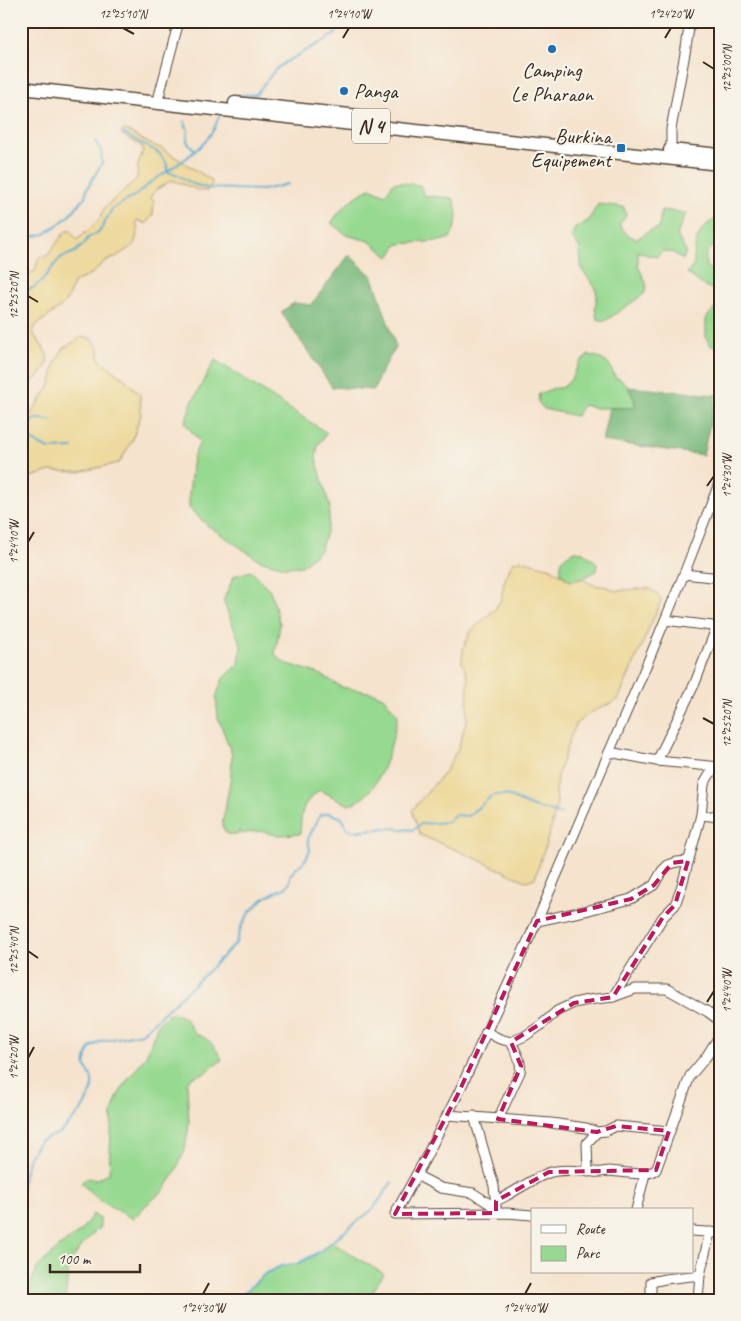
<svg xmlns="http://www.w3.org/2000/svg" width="741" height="1321" font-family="Caveat,sans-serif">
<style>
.green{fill:#96d990;stroke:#688257}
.forest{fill:#78b97a;stroke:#5a724c}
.sand{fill:#eeda9e;stroke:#94825e}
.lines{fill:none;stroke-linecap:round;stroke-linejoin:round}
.stream{stroke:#55abd1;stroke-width:2}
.minor-casing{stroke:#574638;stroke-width:11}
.highway-casing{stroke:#574638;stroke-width:15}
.minor{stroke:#fff;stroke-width:9}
.highway{stroke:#fff;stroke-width:12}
.marked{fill:none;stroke:#c2185b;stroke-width:4;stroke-dasharray:10 6;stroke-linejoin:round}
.ticks{fill:none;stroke:#3b2a1e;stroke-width:2}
.poi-dot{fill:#1f6fb2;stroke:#f7f3e8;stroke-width:2}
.labels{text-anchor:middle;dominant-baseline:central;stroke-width:4.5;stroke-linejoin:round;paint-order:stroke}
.shield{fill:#f7f3e8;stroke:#73665b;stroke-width:1}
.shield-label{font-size:20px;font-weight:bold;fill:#3b2a1e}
.poi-label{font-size:21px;fill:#3b2a1e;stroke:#f7f3e8}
.neatline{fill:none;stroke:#3b2a1e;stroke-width:2}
.ticks-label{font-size:12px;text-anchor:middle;fill:#3b2a1e}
</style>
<rect width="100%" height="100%" fill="#f7f3e8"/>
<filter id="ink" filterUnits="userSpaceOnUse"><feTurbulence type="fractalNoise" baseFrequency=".02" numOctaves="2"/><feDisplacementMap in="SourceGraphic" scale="10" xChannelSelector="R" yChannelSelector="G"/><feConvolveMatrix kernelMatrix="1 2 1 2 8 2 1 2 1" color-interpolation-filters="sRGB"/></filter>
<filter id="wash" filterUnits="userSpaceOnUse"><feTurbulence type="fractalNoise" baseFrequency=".0096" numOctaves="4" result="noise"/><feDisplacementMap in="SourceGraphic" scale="20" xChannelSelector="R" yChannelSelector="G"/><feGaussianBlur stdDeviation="1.12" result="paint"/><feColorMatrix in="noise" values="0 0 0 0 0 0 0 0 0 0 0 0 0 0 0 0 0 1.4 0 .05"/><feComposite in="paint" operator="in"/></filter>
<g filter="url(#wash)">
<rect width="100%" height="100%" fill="#f5e3cd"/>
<!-- green -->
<g class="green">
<path d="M394,182L420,185L425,196L453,198C459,211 458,225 450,238L440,241L398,244L389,257L369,241L346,235L331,223C343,206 351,199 370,188L385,195Z"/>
<path d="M598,204L624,207L626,216L619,225L628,235L637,239L649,231L659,228L661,210L686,213L677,235L686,252L683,260L674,253L663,251L657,257L644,254L638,251V266L647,285L644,294L605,321L597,319L595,307L597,296L595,287L582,270L579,247L571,237L575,228L588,221Z"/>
<path d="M720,218V242C708,249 703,254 707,268L713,270H720V287C707,293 697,280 687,273L694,265C693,252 696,236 705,226C709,222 715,220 720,218Z"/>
<path d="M720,303V348L711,346L706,338V318Z"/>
<path d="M589,355L598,357L609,364L615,377L623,381L628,387L634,399L636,408H595L583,405L576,416L544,409L538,402L539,394L551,389L563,387L570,381L580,362Z"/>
<path d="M215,360L327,433L318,445L316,458L330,507L328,527L320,550L302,566L285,567L259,560L207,525L189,508V494L193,457L200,442L185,423L191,404Z"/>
<path d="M575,551L583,552L597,563L596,571C587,577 581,579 570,581L561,574C560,560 562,557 575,551Z"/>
<path d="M251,571L270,590L280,624L275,655L285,663L320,674L341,687L374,693L383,697L398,715C393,740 384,780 363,798C359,801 353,803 349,805L320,790C300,805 302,811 300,834L277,835L259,831L239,834L241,830L236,835L227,834L222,826L231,776L232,755L218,717L216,697L223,678L239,663L241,645L223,601L234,576Z"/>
<path d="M174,1012L186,1019L195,1034C211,1039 214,1045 222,1060L205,1073L193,1077L187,1082L189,1124L185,1150L174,1175L164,1190L146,1205L133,1219L99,1200L81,1183L86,1178L97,1179L109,1173L112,1112L118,1095L128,1079L146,1056L158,1024L166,1016Z"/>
<path d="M93,1214L100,1219V1227L81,1246L69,1265L65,1300H23L28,1291L37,1268L58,1248L81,1231Z"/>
<path d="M331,1242L384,1274L367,1300H236L266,1273L281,1266L297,1264L319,1252Z"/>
</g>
<!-- forest -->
<g class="forest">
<path d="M349,255L373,277L396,347L379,376L374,390L332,387L281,312L294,303L311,305Z"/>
<path d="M628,387L716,395L703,455L602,441L609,408H636L634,399Z"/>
</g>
<!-- sand -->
<g class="sand">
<path d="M124,129L152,145L161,148L211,180L212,184L207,191L198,190L172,180L157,189L150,197L154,201L153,214L146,224L137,220L136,222L138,229L135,242L131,247L114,258L104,262L93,273L73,283L68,298L61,307L36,325L33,333C37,339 43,346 46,353C53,369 32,382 21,389V277L35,271L39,257L47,256L65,232L70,230L77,240L93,226L100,218L105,207L130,185L137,178L138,165L143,151L142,146L122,135V131Z"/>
<path d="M81,337L92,339L99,349V359L128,382L140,395L141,414L132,441L119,463L79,472L50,471L21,480V420L31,414L51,384L55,364L63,349Z"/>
<path d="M520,560L551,568L570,581L582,579L593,585L608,587L615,591L648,588L658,594L661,601L618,700L590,713L576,724L570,738L557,777L556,791L557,803L551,828L535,878L526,881L461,852L420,835L412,810L445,772L458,749L467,719L468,677L462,662L463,650L470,632L495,609L501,600L504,582L512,563Z"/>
</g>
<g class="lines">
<!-- stream -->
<g class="stream">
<path d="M224,105C232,93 244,96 256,94L275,70L286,62L332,36L336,33L338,21"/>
<path d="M184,121L188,130L187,142L195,150"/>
<path d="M123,133L159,153L167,164V172L176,174L193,184L207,188L263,190L288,184"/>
<path d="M21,242L25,238L45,234L68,217L85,197L87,189L102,163L101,150L95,141"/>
<path d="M21,290L25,291L33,288L42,281L60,258L75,252L84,244L88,238L100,231L112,209L136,195L150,183L188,157L205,142L214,129L220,114"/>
<path d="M21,426C35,419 37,417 52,421"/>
<path d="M21,435L49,449L73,448"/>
<path d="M21,1186L29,1157L40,1141L61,1132L81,1111L92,1091V1079L85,1065L87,1055L91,1047L102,1041L142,1033L205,974L236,943L241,927L249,913L263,899L273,893L285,888L290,882V875L306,859L310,850L308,839L320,815L329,813L342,818L346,827L353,831L390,828L413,830L421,824L448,822L454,815L468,816L493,795H506L533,807L561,814"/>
<path d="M236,1300L266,1273L281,1266L297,1264L319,1252L373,1209L392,1182"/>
</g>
</g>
</g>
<g filter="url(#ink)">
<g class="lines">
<defs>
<g id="minor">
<path d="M159,96L179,21"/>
<path d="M671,154V129L686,48L690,21"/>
<path d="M684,574L720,578"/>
<path d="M665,620L720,627"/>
<path d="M609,752L657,761L720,767"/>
<path d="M657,761L695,683L717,626"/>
<path d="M701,815L720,817"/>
<path d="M537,921L589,910L631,899L654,885L662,871L668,865L677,862L688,861"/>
<path d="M613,997L663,917L675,905L682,885L701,815L704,784L710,774L720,765"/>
<path d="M486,1032L500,1039L511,1042L525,1036L540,1026L557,1011L574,1003L588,1000L613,997L635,989H667L708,1012L720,1021"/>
<path d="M447,1115L551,1123L586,1128L597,1132L606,1131L616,1126L669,1131"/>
<path d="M474,1116L494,1186L496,1206"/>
<path d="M498,1119L520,1072C522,1061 516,1052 511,1042"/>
<path d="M588,1172L587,1143L597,1132"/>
<path d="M416,1175L441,1188L473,1193L496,1208"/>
<path d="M496,1201C514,1193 530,1180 548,1173C561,1168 580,1171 594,1172C599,1173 605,1171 610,1171C623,1172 645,1177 656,1170L690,1076L706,1057L720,1035"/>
<path d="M636,1210L645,1174"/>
<path d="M532,1215L507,1213L395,1214L425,1159L458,1094L537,921L649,659L684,574L720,481"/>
<path d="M692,1231L720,1233"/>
<path d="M651,1300V1282L665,1279L700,1275"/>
<path d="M698,1300L700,1275L710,1232"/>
</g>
<g id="highway">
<path d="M21,88L720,164"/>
<path d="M235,103L359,116"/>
<path d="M670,150L720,155"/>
</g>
</defs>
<!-- minor casing -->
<use href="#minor" class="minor-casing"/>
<!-- highway casing -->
<use href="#highway" class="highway-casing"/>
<!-- minor -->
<use href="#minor" class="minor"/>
<!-- highway -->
<use href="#highway" class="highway"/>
</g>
</g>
<!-- marked area -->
<path class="marked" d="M688,861L675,905L663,917L613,997L574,1003L511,1042L521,1066L498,1119L597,1132L616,1126L669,1131L656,1170L549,1172L496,1201V1213L395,1214L458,1094L537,921L631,899L654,885L672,863Z"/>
<!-- ticks -->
<path class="ticks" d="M123,28L134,34M343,38L349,28M665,38L671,28M703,62L714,69M28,296L38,302M707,486L714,476M28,542L34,532M703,718L714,724M28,951L38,958M707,1002L714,991M28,1058L34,1047M203,1294L209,1283M525,1294L531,1283"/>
<!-- markers -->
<g class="poi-dot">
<circle cx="552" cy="49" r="5"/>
<circle cx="344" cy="91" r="5"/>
<rect x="616" y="143" width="10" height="10" rx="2.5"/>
</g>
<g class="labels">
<!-- shield labels -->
<rect class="shield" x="352" y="108.5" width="38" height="35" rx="4"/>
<g class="shield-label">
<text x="371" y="126">N 4</text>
</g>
<!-- poi labels -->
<g class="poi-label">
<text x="552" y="70">Camping<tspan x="552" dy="24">Le Pharaon</tspan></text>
<text x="354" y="91" text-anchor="start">Panga</text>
<text x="611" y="136" text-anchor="end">Burkina<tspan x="611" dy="24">Equipement</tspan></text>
</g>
</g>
<!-- margin -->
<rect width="741" height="1321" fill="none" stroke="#f7f3e8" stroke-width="55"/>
<!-- legend -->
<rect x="531" y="1208" width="162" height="65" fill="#f7f3e8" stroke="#aca397"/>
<rect x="541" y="1225" width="25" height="8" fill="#ffffff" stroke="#aca397"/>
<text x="576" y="1234" font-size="15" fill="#3b2a1e">Route</text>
<rect x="541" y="1246" width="25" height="15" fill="#96d990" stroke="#aca397"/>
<text x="576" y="1258" font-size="15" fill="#3b2a1e">Parc</text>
<!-- scale -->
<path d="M50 1264v8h90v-8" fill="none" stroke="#3b2a1e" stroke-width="2.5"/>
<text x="58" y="1264" font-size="15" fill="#3b2a1e" stroke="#f7f3e8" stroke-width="4" paint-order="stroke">100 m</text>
<rect x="28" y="28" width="686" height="1266" class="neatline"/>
<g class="ticks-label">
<text x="123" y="18">12°25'10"N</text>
<text x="349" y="18">1°24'10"W</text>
<text x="671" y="18">1°24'20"W</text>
<text transform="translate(727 69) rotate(-90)" y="4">12°25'00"N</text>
<text transform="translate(14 296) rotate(-90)" y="4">12°25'20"N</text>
<text transform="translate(727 476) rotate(-90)" y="4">1°24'30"W</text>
<text transform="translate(14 542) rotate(-90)" y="4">1°24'10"W</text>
<text transform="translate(727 724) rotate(-90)" y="4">12°25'20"N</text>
<text transform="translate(14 951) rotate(-90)" y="4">12°25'40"N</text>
<text transform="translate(727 991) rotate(-90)" y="4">1°24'40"W</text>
<text transform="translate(14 1058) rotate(-90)" y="4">1°24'20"W</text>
<text x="203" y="1312">1°24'30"W</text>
<text x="525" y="1312">1°24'40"W</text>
</g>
</svg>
